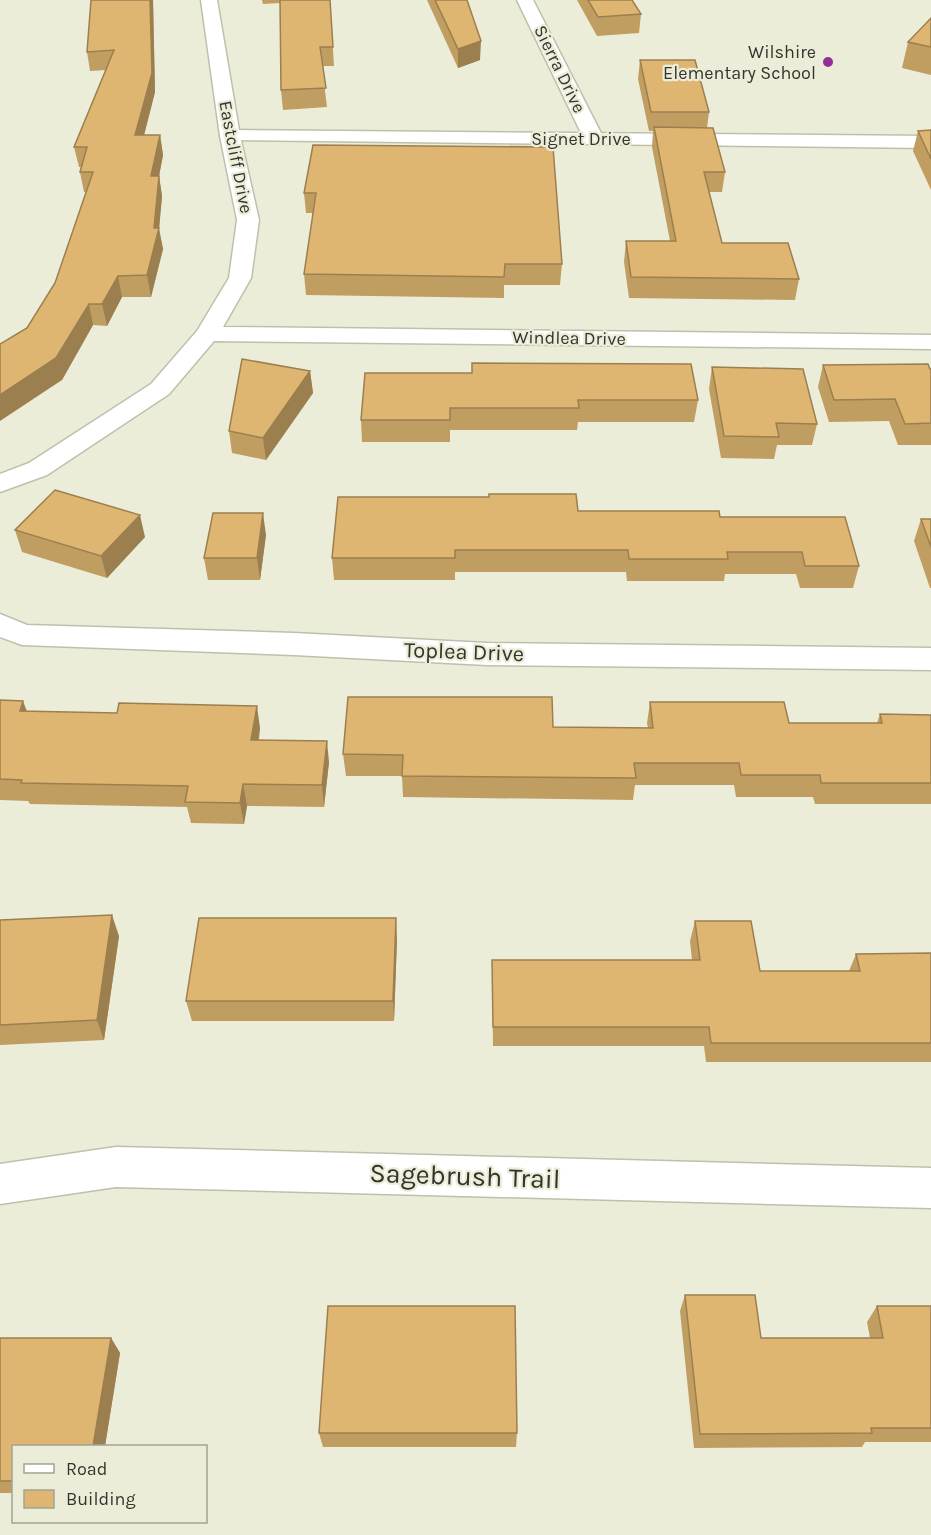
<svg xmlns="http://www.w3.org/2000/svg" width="931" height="1535" font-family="Karla,sans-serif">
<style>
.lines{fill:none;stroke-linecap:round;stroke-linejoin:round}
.street-casing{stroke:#bfc0ac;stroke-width:3}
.secondary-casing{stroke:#bfc0ac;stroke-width:3}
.street{fill:#fff;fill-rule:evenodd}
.secondary{fill:#fff;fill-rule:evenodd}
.wall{fill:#c09d61}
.shaded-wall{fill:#9c7f4f}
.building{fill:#dfb671;stroke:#9c7f4f;stroke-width:1.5}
.poi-dot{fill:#912f96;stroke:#ecedd9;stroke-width:2}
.labels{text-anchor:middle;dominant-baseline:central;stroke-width:4.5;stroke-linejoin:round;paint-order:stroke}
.far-poi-label{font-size:18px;fill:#34342c;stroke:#ecedd9;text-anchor:end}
.far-street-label{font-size:18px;fill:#34342c;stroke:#ecedd9}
.street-label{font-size:22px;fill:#34342c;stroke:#ecedd9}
.near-street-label{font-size:27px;fill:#34342c;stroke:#ecedd9}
</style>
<rect width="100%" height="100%" fill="#ecedd9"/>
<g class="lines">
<defs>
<g id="street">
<path d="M201,0H217L240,136L259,220L251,278L223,327L931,335V349L214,341L169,394L47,475L0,492V474L29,463L151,384L197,331L229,278L237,220L220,136Z"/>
<path d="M517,0H533L604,139L601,143H587L584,139Z"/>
<path d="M0,614L27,625L294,633L487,643L931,648V670L487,665L294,655L22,645L0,637Z"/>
<path d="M116,1147L931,1168V1208L116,1187L0,1204V1164Z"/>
</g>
<path id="secondary" d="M230,130L931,136V148L223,140L220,136L223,132Z"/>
</defs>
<!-- street casing -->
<use href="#street" class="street-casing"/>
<!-- secondary casing -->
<use href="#secondary" class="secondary-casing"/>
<!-- street -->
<use href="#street" class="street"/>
<!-- secondary -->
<use href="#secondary" class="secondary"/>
</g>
<!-- wall -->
<g class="wall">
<path d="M91,0H153L155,92L144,135H160L163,155L159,176L162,196L159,229L163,249L151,297H122L107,326L93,325L62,380L27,328L55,283L86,192H84L80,172L81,167H79L74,147L106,70L90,71L87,52Z"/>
<path d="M262,0H330L334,66H322L327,107L283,110L281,90L280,3L263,4Z"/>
<path d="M427,0H467L480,60L458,68Z"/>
<path d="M577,0H632L641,14L639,33L597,36Z"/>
<path d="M931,18V75L902,68L908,42Z"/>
<path d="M640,60L709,112L707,128L725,172L722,192H709L722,243L799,279L795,300L629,298L624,262L626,241H670L652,147L653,131H649L638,79Z"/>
<path d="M931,130V190L913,151L918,131Z"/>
<path d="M313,145L562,264L560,285H504V298L306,295L304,274L313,213H306L304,193Z"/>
<path d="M823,365L931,369V445H898L889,421L829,422L818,387Z"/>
<path d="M712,367L817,424L812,445H777L774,459L721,458L709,389Z"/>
<path d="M310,371L313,393L266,460L232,453L229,431Z"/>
<path d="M472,373L698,400L694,422H578L577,430H450V442H362L361,420Z"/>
<path d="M578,511L720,517L859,566L853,588H800L796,574H725L724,581H627L626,572H455V580H334L332,558Z"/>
<path d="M921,519H931V588H930L914,541Z"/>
<path d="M15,530L145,537L107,578L22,552Z"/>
<path d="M266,535L260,580H208L204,558Z"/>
<path d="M0,700L27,711L260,728L259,740L329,762L324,807L247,806L244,824L191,823L187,807L30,804L28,801L0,800Z"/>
<path d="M650,702L789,723H877L880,714L931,715V804H815L813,797H736L734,785H635L633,800L403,797L402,776H346L343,754L553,727L648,728L647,723Z"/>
<path d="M0,920L119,936L104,1040L0,1045Z"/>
<path d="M695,921L760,971H849L856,954L931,953V1062H706L704,1046H493L492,960H692L690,941Z"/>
<path d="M397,939L394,1021H192L186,1001Z"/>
<path d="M685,1295L761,1338H870L867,1322L877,1306H931V1442H865L862,1447L694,1448L680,1311Z"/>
<path d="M0,1338H111L120,1353L105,1446H14V1493H0Z"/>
<path d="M319,1433H517L516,1447H323Z"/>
</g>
<!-- shaded-wall -->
<g class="shaded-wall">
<path d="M150,0H153L155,92L139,155L135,135Z"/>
<path d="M481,41L480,60L458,68V49Z"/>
<path d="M160,135L163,155L159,176L162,196L159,229L163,249L151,297L147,275L154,228L151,176Z"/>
<path d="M118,276L122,297L107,326L102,304Z"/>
<path d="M89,304L93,325L62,380L0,421V395Z"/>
<path d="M310,371L313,393L266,460L263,438Z"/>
<path d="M263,513L266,535L260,580L257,558Z"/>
<path d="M140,515L145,537L107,578L101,556Z"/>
<path d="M23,701L31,722L20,711Z"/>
<path d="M257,706L260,728L255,762L251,740Z"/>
<path d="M327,741L329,762L324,807L322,785Z"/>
<path d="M243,784L247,806L244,824L240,803Z"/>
<path d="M112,915L119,936L104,1040L97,1020Z"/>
<path d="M396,918L397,939L394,1021L393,1001Z"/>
<path d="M111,1338L120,1353L105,1446H93Z"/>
</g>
<!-- building -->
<g class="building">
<path d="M91,0H150L152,73L135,135H160L151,176H159L154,228H159L147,275L118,276L102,304H89L56,358L0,395V344L27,328L55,283L93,172H80L87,147H74L114,50L87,52Z"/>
<path d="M280,0H330L333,47H320L326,88L281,90Z"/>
<path d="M435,0H467L481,41L458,49Z"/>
<path d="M588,0H632L641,14L598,17Z"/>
<path d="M931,18V47L908,42Z"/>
<path d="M640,60H695L709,112H651Z"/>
<path d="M654,127L713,128L725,172H704L722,243H788L799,279L631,277L626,241H676Z"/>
<path d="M931,130V159L918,131Z"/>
<path d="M313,145L553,147L562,264H505L504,277L304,274L316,193H304Z"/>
<path d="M242,359L310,371L263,438L229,431Z"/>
<path d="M472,363L691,364L698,400H578L579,408H450V420H361L365,373H472Z"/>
<path d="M928,364L930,369H931V423L905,424L895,399L834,400L823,365Z"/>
<path d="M712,367L803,369L817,424L776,423L779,437L724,436Z"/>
<path d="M55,490L140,515L101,556L15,530Z"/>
<path d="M489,494H576L578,511H719L720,517H845L859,566H805L802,552H727L728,559H629L628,550H455V558H332L338,497H489Z"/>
<path d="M213,513H263L257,558H204Z"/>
<path d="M921,519H931V547Z"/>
<path d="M348,697H552L553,727L653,728L650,702H784L789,723H882L880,714L931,715V783H821L820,775H741L739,763H634L636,778L402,776L403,755L343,754Z"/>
<path d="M0,700L23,701L20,711L117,713L119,703L257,706L251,740L327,741L322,785L243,784L240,803L185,802L188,786L21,783L22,780L0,779Z"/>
<path d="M112,915L97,1020L0,1025V920Z"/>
<path d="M199,918H396L393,1001H186Z"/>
<path d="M695,921H751L760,971H860L856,954L931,953V1043H711L709,1027H493L492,960H700Z"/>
<path d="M685,1295H755L761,1338H883L877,1306H931V1428H871L872,1433L700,1434Z"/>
<path d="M328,1306H515L517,1433H319Z"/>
<path d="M0,1338H111L93,1446H14V1481H0Z"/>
</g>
<!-- markers -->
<circle class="poi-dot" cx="828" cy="62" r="6"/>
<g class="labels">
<!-- far-poi labels -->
<g class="far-poi-label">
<text x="816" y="52">Wilshire<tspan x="816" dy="21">Elementary School</tspan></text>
</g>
<!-- far-street labels -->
<g class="far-street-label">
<text transform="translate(560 69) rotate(64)">Sierra Drive</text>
<text x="581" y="139">Signet Drive</text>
<text transform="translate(236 157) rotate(79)">Eastcliff Drive</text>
<text transform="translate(569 338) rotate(1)">Windlea Drive</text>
</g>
<!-- street labels -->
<g class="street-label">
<text transform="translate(464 652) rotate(2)">Toplea Drive</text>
</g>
<!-- near-street labels -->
<g class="near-street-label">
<text transform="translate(465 1176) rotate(2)">Sagebrush Trail</text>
</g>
</g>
<!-- legend -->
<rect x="12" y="1445" width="195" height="78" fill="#ecedd9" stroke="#a2a394" stroke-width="1.5"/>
<rect x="24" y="1464" width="30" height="9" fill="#ffffff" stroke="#a2a394" stroke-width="1.5"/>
<text x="66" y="1475" font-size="18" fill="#34342c">Road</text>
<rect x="24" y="1490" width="30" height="18" fill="#dfb671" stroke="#a2a394" stroke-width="1.5"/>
<text x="66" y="1505" font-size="18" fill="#34342c">Building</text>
</svg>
